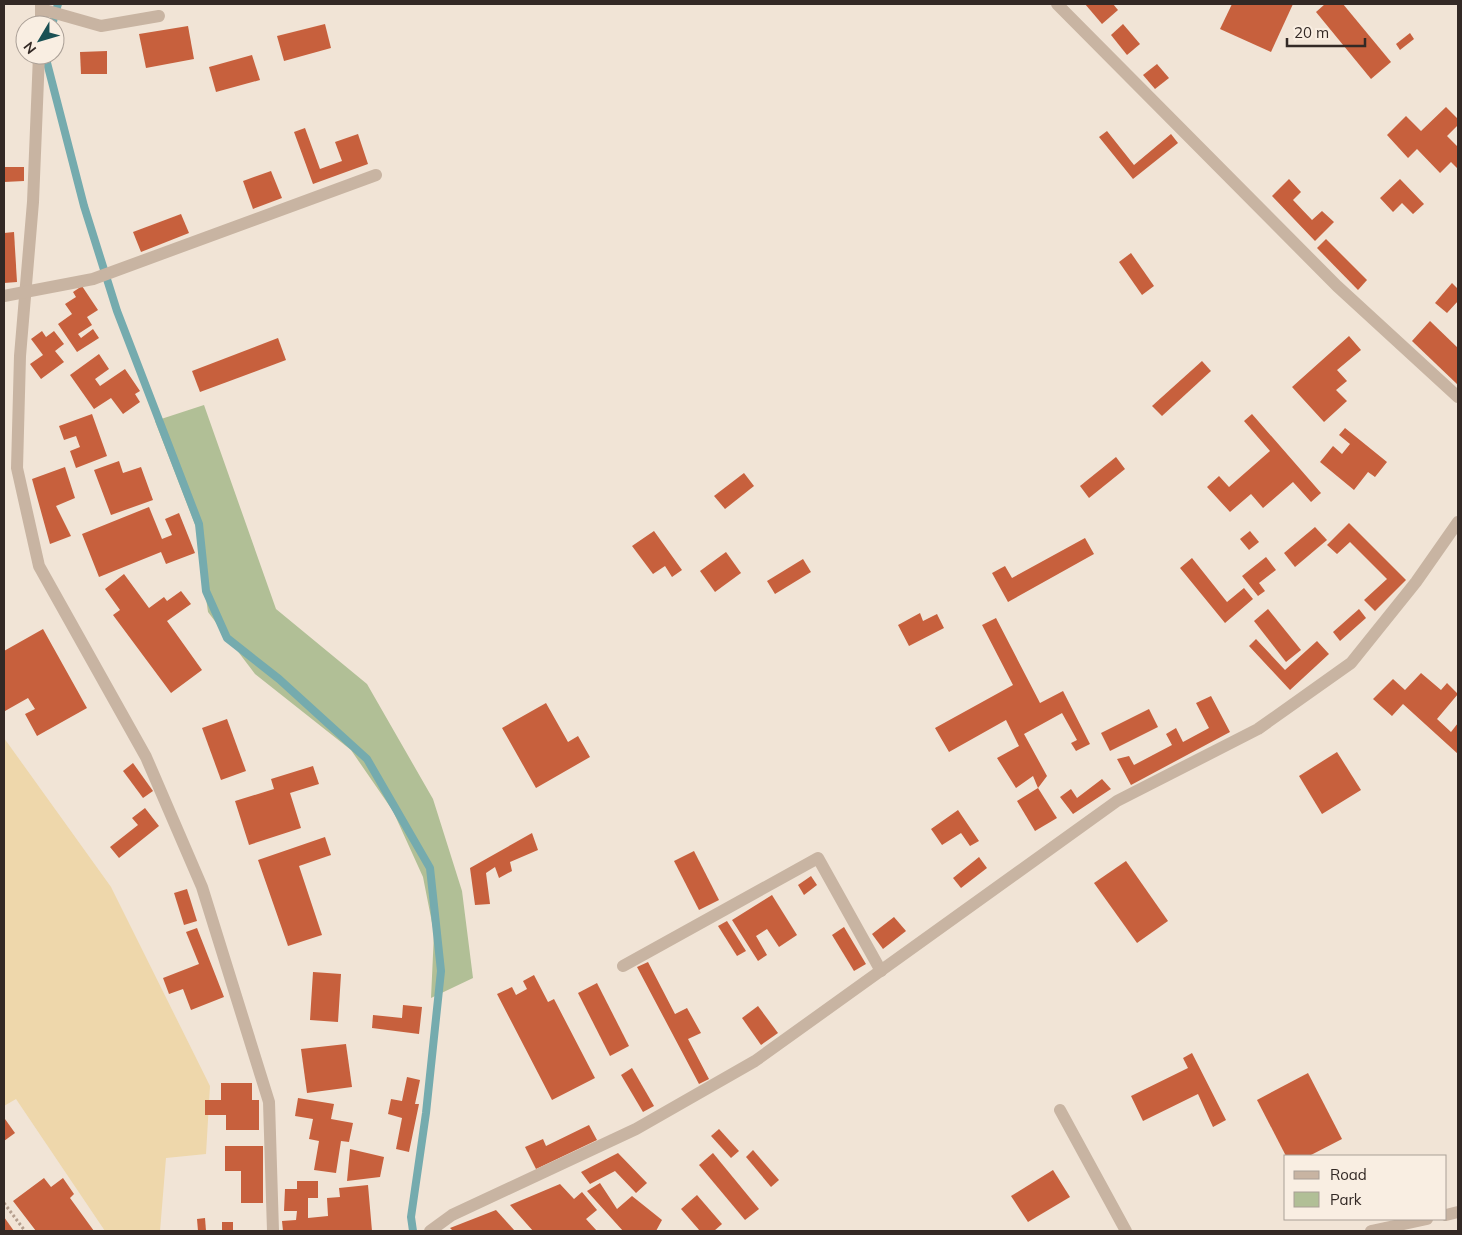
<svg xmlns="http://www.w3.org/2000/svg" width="1462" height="1235" font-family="Mulish,sans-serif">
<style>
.green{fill:#b1bf96}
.sand{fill:#eed7ab}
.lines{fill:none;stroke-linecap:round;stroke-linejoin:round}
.stream{stroke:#75abae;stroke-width:8}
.building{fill:#c7603d}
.path{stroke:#b49e8d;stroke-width:3;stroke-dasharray:2.5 2.5;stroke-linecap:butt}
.minor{stroke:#c8b4a2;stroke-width:12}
</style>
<rect width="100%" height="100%" fill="#f1e4d6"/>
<!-- green -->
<path class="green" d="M204,405L276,609L367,684L433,799L462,891L473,978L431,998L434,933L423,877L393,811L351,750L255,674L208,612L196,527L155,421Z"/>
<!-- sand -->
<path class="sand" d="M4,738L111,887L210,1086L206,1154L166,1158L160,1231H105L16,1099L4,1106Z"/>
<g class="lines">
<!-- stream -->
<g class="stream">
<path d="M52,25L58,4"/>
<path d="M45,55L84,206L117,311L199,524L206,591L227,638L279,679L367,759L430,868L441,971L426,1113L411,1217L413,1231"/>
</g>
</g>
<!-- building -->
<g class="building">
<path d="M1085,4H1113L1118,10L1102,24Z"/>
<path d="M1232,4H1293L1271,52L1220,29Z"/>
<path d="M1325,4H1343L1391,62L1371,79L1316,12Z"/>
<path d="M325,24L331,48L284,61L277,36Z"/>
<path d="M1123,24L1140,44L1127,55L1111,35Z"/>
<path d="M188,26L194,59L146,68L139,34Z"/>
<path d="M1410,33L1414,39L1400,50L1396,44Z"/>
<path d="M107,51V74H81L80,52Z"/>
<path d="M252,55L260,80L216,92L209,67Z"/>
<path d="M1157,64L1169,78L1155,89L1143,75Z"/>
<path d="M1446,107L1458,119V125L1447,136L1458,147V169L1451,162L1440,173L1417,149L1408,158L1387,135L1406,116L1421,131Z"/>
<path d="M305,128L320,169L342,161L335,142L358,134L368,164L313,184L294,132Z"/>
<path d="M1107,131L1134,165L1171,134L1178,143L1133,179L1099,137Z"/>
<path d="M4,167H24V181L4,182Z"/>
<path d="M271,171L282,198L253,209L243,181Z"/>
<path d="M1289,179L1301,192L1293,200L1312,220L1322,211L1334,222L1315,241L1272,196Z"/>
<path d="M1400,179L1424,204L1413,214L1402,203L1393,212L1380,198Z"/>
<path d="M181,214L189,233L141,252L133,232Z"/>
<path d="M14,232L17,282L4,283V233Z"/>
<path d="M1326,239L1367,280L1358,290L1317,248Z"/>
<path d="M1131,253L1154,286L1142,295L1119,262Z"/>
<path d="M1452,283L1458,289V301L1447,313L1435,303Z"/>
<path d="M82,286L98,310L87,317L92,325L78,334L81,338L93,329L99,338L77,352L58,324L72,314L65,304L76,297L73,292Z"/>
<path d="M1430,321L1458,348V385L1412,341Z"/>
<path d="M42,331L46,337L54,331L64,344L55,351L64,362L41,379L30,364L43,355L31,339Z"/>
<path d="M1349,336L1361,350L1337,370L1347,381L1336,390L1347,401L1324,422L1292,387Z"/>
<path d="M278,338L286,360L200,392L192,371Z"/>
<path d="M99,354L109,369L95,379L100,386L125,369L140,391L135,394L140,402L123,414L111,398L94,409L70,375Z"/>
<path d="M1202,361L1211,371L1162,416L1152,406Z"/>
<path d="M92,414L107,456L76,468L70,451L80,447L76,436L64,440L59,426Z"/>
<path d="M1252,414L1321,493L1311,502L1293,482L1263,508L1251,494L1230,512L1207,487L1219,476L1229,487L1270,451L1244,421Z"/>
<path d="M1345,428L1387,462L1375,477L1368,472L1354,490L1320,462L1333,446L1342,454L1350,444L1339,435Z"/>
<path d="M1116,457L1125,469L1089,498L1080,486Z"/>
<path d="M119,461L123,473L141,467L153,500L111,515L94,470Z"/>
<path d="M65,467L75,498L56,506L71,536L50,544L32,479Z"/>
<path d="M744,473L754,486L725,509L714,496Z"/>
<path d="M149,507L162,539L172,535L165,519L179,513L195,553L166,564L161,552L99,577L82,534Z"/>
<path d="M1349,523L1406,580L1375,611L1364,600L1387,579L1350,542L1337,554L1327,545Z"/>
<path d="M1315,527L1327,540L1295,567L1284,553Z"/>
<path d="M654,531L682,570L672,577L665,566L653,574L632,546Z"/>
<path d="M1250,531L1259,542L1249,550L1240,539Z"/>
<path d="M1085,538L1094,554L1008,602L992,573L1005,566L1012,578Z"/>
<path d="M726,552L741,573L715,592L700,571Z"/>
<path d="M1266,557L1276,570L1259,583L1265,591L1258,596L1242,576Z"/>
<path d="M1192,558L1227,602L1244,588L1253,599L1225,623L1180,568Z"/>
<path d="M803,559L811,572L775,594L767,581Z"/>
<path d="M124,574L149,608L164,597L167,601L181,591L191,604L167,621L202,670L171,693L113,615L120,610L105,589Z"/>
<path d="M1268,609L1301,650L1286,662L1254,621Z"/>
<path d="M1359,609L1366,618L1340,641L1333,632Z"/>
<path d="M920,613L923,621L937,614L944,628L909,646L898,625Z"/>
<path d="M996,618L1040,703L1063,691L1090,744L1076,751L1071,743L1077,740L1062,713L1024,734L1047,776L1038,788L1033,776L1016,788L997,758L1019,746L1006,720L949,752L935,728L1013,685L982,625Z"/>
<path d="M43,629L87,708L37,736L25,714L35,709L28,698L5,711L4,709V651Z"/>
<path d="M1256,639L1285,670L1317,641L1329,654L1290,690L1249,646Z"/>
<path d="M1421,673L1441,690L1447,683L1458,694L1437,719L1451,732L1458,723V754L1403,704L1392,716L1373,699L1393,679L1405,690Z"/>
<path d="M1211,696L1230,732L1131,785L1117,759L1129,756L1134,765L1172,745L1166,734L1176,728L1183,742L1209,728L1196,703Z"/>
<path d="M546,703L568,742L578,736L590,757L536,788L502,728Z"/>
<path d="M1149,709L1158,727L1110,751L1101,733Z"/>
<path d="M227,719L246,771L221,780L202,728Z"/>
<path d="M1337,752L1361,790L1322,814L1299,776Z"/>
<path d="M133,763L153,791L143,798L123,771Z"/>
<path d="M313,766L319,784L290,793L301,828L249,845L235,801L274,789L271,779Z"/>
<path d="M1102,779L1111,789L1073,814L1060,797L1071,789L1077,798Z"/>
<path d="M1038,788L1057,818L1035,831L1017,801Z"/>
<path d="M145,808L159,826L119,858L110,847L138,825L132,818Z"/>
<path d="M958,810L979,841L970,846L961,833L942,845L931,829Z"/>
<path d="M532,833L538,850L510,862L512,871L499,878L495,867L486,873L490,904L475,905L470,868Z"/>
<path d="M325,837L331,855L299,866L322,935L288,946L258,860Z"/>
<path d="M694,851L719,900L699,910L674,861Z"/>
<path d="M979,857L987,868L961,888L953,878Z"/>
<path d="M1126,861L1168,921L1137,943L1094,883Z"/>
<path d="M811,876L817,885L804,895L798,885Z"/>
<path d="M187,889L197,921L184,925L174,893Z"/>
<path d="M772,895L797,935L779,947L767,929L756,936L767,955L758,961L732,920Z"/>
<path d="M894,917L906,931L883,949L872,934Z"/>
<path d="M727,921L746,951L737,956L718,926Z"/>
<path d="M844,927L866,964L854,971L832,935Z"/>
<path d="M197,928L224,997L191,1010L183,989L169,994L163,978L199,964L186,932Z"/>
<path d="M648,962L675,1014L687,1008L701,1033L688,1039L709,1079L699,1084L637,967Z"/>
<path d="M313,972L341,974L338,1022L310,1020Z"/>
<path d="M534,975L548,1002L554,999L595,1078L552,1100L497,994L512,987L516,995L527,989L523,981Z"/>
<path d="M597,983L629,1046L610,1056L578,993Z"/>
<path d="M403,1005L422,1007L419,1034L372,1028L373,1015L402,1018Z"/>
<path d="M758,1006L778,1033L761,1045L742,1018Z"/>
<path d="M346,1044L352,1087L307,1093L301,1049Z"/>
<path d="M1192,1053L1226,1120L1213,1127L1198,1094L1143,1121L1131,1096L1188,1068L1183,1058Z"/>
<path d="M632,1068L654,1106L643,1112L621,1075Z"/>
<path d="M1308,1073L1342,1139L1309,1156H1286L1257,1100Z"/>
<path d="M407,1077L420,1080L415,1104H419L409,1152L396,1149L402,1118L388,1114L391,1099L402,1101Z"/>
<path d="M221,1083H252V1100H259V1130H226V1115H205V1100H221Z"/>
<path d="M298,1098L334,1104L331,1119L353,1123L349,1142L341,1141L336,1173L314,1170L319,1141L309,1139L313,1119L295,1116Z"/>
<path d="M5,1119L15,1133L4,1141V1120Z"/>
<path d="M589,1125L597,1140L536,1169L525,1147L543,1139L546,1146Z"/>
<path d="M719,1129L739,1151L731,1158L711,1136Z"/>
<path d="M225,1146H263V1203H241V1171H225Z"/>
<path d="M350,1149L384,1157L380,1177L347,1181Z"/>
<path d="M753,1150L779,1180L771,1187L746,1157Z"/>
<path d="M618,1153L647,1183L636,1193L615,1171L590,1184L581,1172Z"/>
<path d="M713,1153L759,1209L745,1220L699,1165Z"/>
<path d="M1053,1170L1070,1197L1028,1222L1011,1196Z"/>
<path d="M44,1178L51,1187L63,1178L74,1194L70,1198L94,1231H36L13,1201Z"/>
<path d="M297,1181H318V1198H308V1218L328,1216L327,1198L340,1197L339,1188L368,1185L372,1231H283L282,1221L296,1220L297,1211H284L285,1189H297Z"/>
<path d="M600,1183L617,1209L632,1196L662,1220L656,1231H623L587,1191Z"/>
<path d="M560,1184L574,1199L582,1192L597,1210L586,1219L597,1231H533L510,1205Z"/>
<path d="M697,1195L722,1224L714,1231H700L681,1209Z"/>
<path d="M496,1210L515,1231H453L450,1228Z"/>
<path d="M4,1217L14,1231H4Z"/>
<path d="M205,1218L206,1231H198L197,1219Z"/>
<rect x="222" y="1222" width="11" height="9"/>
</g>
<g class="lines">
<!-- path -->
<path class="path" d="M4,1203L25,1231"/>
<!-- minor -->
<g class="minor">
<path d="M1057,4L1337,286L1458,397"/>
<path d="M41,9L101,26L159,16"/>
<path d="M41,25V4"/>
<path d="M39,55L33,202L20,356L17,468L39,566L146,757L202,887L269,1102L273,1231"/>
<path d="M4,296L93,279L376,175"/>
<path d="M623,966L818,858L881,971"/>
<path d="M1060,1110L1126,1231"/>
<path d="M1446,1215L1458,1212"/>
<path d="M430,1231L452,1215L636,1129L755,1061L1117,801L1258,729L1351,663L1416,582L1458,522"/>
<path d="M1371,1231L1427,1219"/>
</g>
</g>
<!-- border -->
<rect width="1462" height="1235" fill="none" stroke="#332925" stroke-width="10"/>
<!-- legend -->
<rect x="1284" y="1155" width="162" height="65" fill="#f9eee2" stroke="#aa9f96"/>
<rect x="1294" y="1171" width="25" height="8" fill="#c8b4a2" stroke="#aa9f96"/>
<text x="1330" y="1180" font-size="15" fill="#332925">Road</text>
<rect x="1294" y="1192" width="25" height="15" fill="#b1bf96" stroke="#aa9f96"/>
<text x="1330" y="1205" font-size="15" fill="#332925">Park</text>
<!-- north arrow -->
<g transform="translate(40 40) rotate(232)"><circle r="24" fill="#f9eee2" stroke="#aa9f96"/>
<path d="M0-4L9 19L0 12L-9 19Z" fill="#1a5054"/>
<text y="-8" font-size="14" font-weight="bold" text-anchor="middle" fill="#332925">N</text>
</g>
<!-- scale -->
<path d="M1287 38v8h78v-8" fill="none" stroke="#332925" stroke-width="2.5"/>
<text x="1294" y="38" font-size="15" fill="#332925" stroke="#f9eee2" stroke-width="4" paint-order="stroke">20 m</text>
</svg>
